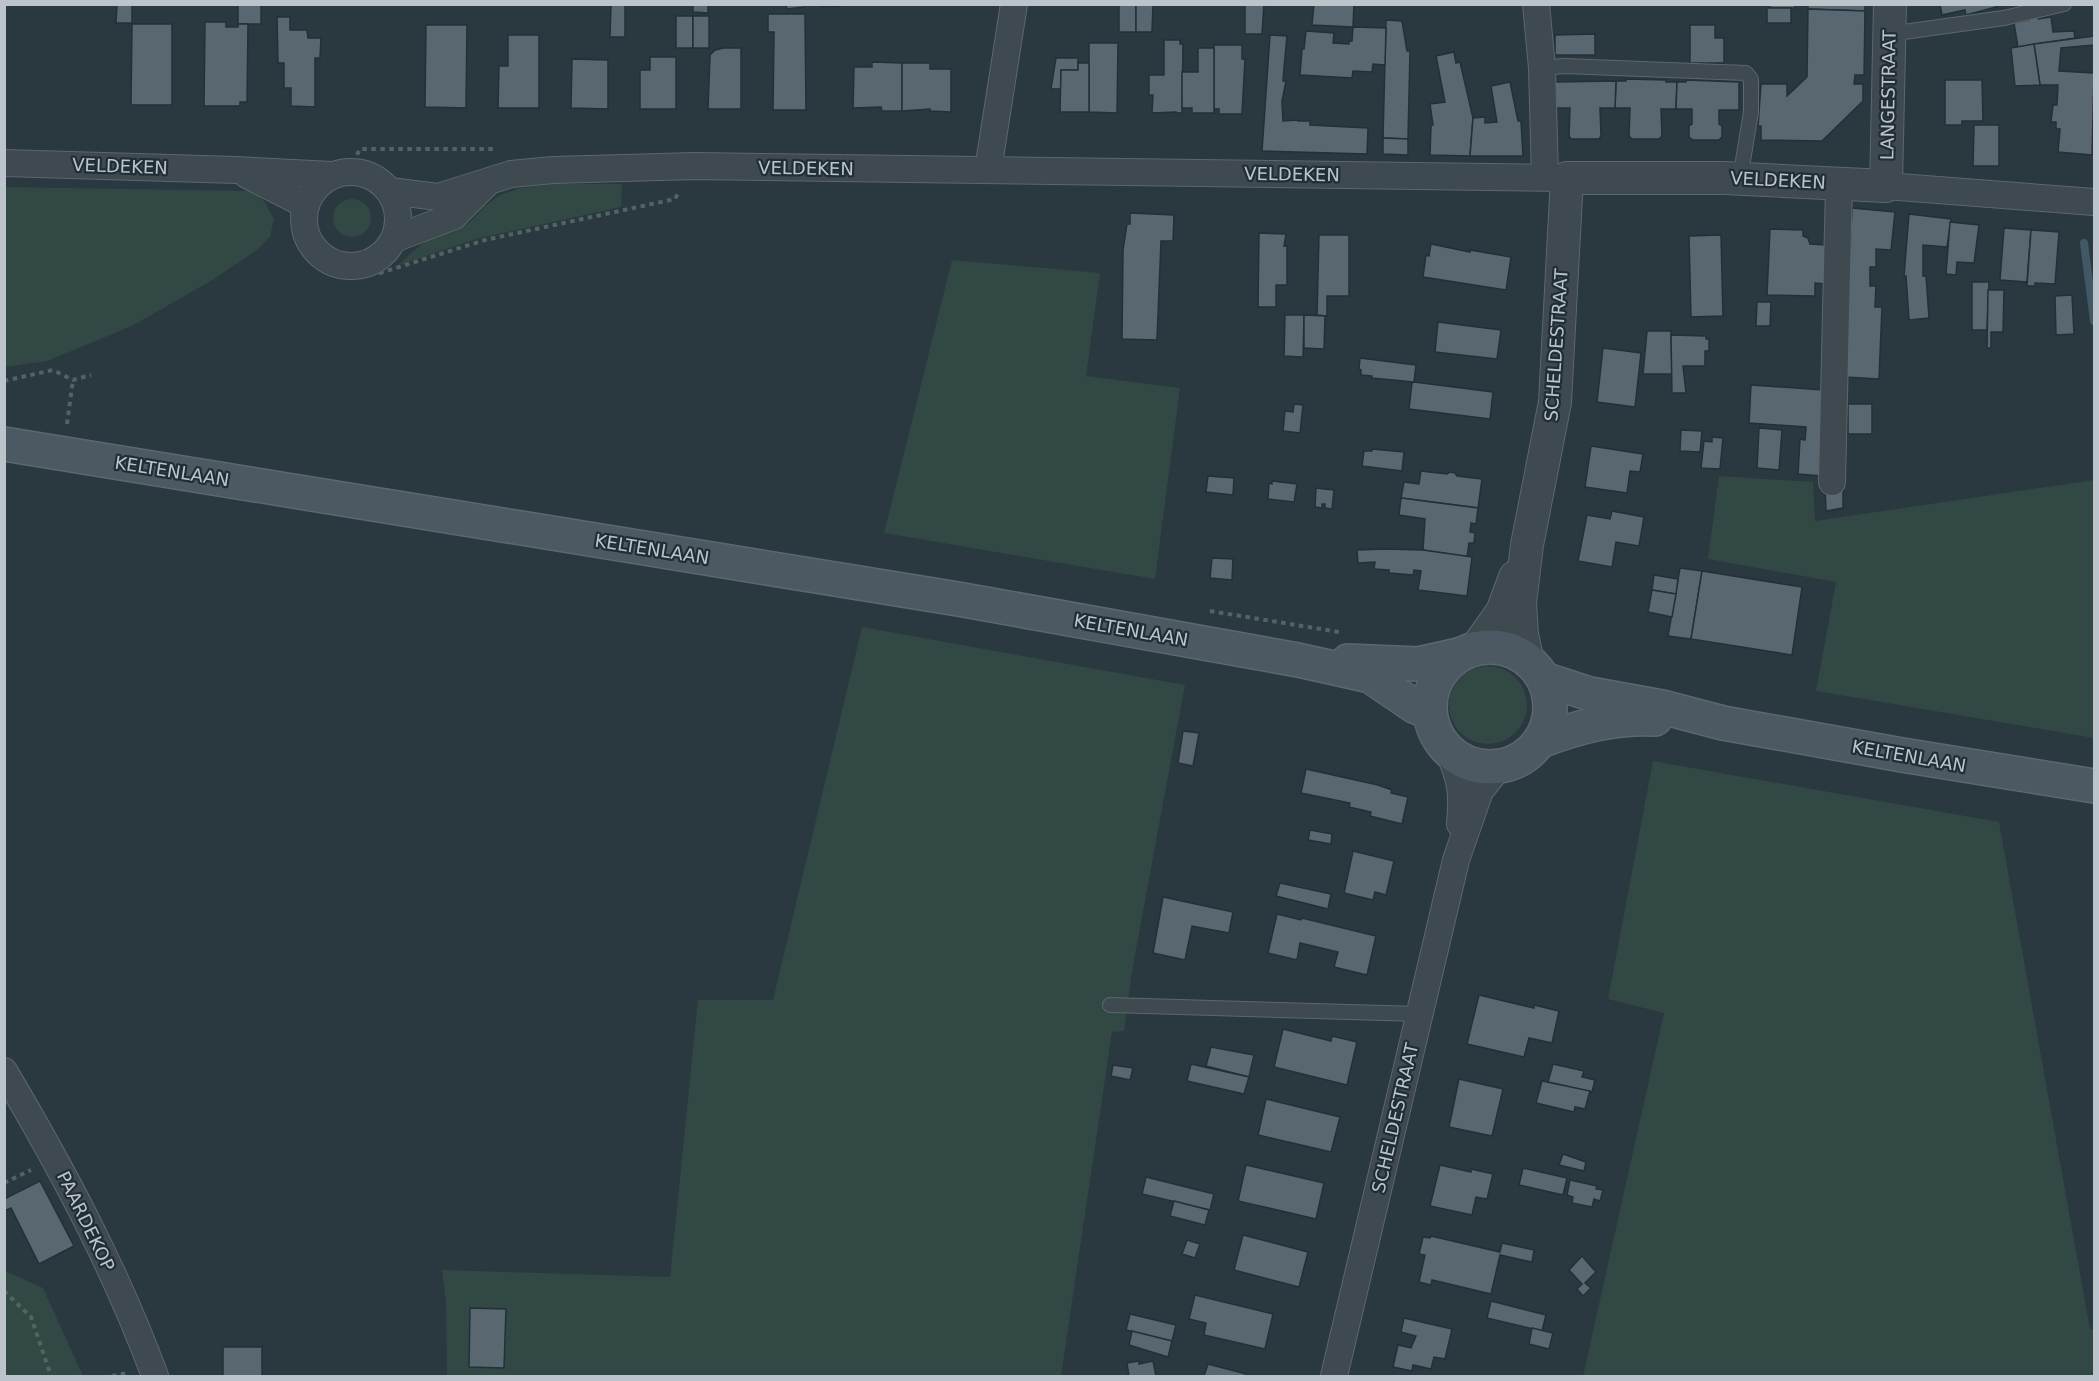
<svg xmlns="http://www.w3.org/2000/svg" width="2099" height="1381" font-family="'DejaVu Sans',sans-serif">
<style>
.green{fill:#324844}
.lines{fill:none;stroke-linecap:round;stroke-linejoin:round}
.stream{stroke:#415967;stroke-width:8}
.building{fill:#586770;stroke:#243038;stroke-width:1.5}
.service-casing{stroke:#5c676e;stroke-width:16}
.minor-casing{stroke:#5c676e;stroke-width:28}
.tertiary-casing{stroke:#5c676e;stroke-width:34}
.secondary-casing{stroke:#5c676e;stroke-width:36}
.path{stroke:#516462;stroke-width:4;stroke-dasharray:4.5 4.5;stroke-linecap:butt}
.service{stroke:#3e4950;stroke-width:14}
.minor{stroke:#3e4950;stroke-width:26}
.tertiary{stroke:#3e4950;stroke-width:32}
.secondary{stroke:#4c5963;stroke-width:33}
.labels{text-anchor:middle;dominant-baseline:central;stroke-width:4.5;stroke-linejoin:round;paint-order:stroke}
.street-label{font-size:18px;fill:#bbc4ca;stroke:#222e36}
</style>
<rect width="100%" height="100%" fill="#2a3840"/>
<!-- green -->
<g class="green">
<path d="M554,184H622L621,207L476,239L399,265L410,254L426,241L468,224L485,206L500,195L520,188Z"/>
<path d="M5,187L253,191L264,201L274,219L270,237L257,250L214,279L132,326L47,361L5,367Z"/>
<circle cx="352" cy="218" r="19"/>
<path d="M952,260L1100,273L1086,376L1180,388L1155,579L884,533Z"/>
<path d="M1719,476L1813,482L1815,521L2094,480V738L1816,691L1836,582L1708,559Z"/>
<path d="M862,627L1185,685L1132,971L1124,1031L1112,1032L1061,1376H447L446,1301L442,1270L670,1277L698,1000H773Z"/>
<circle cx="1488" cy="705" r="39"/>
<path d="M1653,761L1999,822L2090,1329H2094V1376H1583L1664,1013L1608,999Z"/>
<path d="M5,1271L43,1288L83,1376H5Z"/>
</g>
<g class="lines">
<!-- stream -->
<path class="stream" d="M2084,243L2094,321"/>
</g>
<!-- building -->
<g class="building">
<path d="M117,4H132V23H116Z"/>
<rect x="238" y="4" width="23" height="20"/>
<path d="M611,4H625V37H610Z"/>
<path d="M693,4H708V13L693,12Z"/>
<path d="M786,4H803V7L787,9Z"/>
<path d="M821,4H840V6L822,7Z"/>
<rect x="1119" y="4" width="17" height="28"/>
<path d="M1136,4H1153L1152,32H1136Z"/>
<path d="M1245,4H1264L1262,34H1245Z"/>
<path d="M1314,4H1354L1353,27L1312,25Z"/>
<rect x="1770" y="4" width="25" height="4"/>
<path d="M1808,4H1865V11L1808,9Z"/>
<path d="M1940,4H1995L1996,7L1966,15L1965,10L1942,15Z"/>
<rect x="1767" y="8" width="24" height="15"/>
<path d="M1808,9L1865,11L1864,75H1855L1854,84H1863V101L1822,141L1761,140V126H1758L1761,84H1787V96L1807,77Z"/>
<path d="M768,14H805L806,110H773L774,32H768Z"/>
<path d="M2037,15L2038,19L2051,17L2053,32L2074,31L2075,38L2018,47L2014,23L2029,20L2028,16Z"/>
<rect x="676" y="16" width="17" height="32"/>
<rect x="693" y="16" width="16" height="32"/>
<path d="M277,17H290V30H307L308,38H321L320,58H315V107L291,106V88H284V63H278Z"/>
<path d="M1386,20L1402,21L1407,51H1410L1408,139L1383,138Z"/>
<path d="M205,22H226V27H238V24H248L247,102H240V106H204Z"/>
<path d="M132,24H172V105H131Z"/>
<path d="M426,25H467L466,108L425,107Z"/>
<path d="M1690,25H1715V38H1724V63H1690Z"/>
<path d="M1353,27L1386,28L1385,65L1373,64L1372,72L1353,71L1352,78L1300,75L1302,49H1304L1306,31L1334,33L1333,43L1349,44V41H1352Z"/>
<path d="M1595,34V55H1555V35Z"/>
<path d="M508,35H539V108H498L499,66H508Z"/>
<path d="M1270,35L1287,36L1284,68L1283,81H1286L1282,101L1283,121L1298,120V121H1310V125L1368,128L1367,154L1262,151Z"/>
<path d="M2094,36V45L2061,48L2059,71L2094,73L2092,155L2058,152L2060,129H2056V122H2051L2053,105H2057L2058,85H2040L2034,44Z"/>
<path d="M1164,40H1180V44H1183L1182,113H1176V112L1152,113L1153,95H1149V75H1164Z"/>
<path d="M1089,43H1118L1117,113L1089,112Z"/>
<path d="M2034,44L2040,85L2015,86L2011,48Z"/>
<path d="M1214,45H1242V59H1245L1242,114H1219V109H1215L1214,113Z"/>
<path d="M724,48H741V109H708L710,55L715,50Z"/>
<path d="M1198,48H1214V113H1192V108H1182V72H1198Z"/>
<path d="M1454,52L1456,63L1460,62L1473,118L1470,156L1430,155L1431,125H1433L1430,104L1445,102L1436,56Z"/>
<path d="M650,57H676V109H640V70H650Z"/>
<path d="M1056,58H1078V70H1061V89H1051Z"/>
<path d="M572,59L608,60V109L571,108Z"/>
<path d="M872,62L902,63V111H882L881,107L853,108L854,67H872Z"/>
<path d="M902,63H930V69H951V112L930,111V109L902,111Z"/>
<path d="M1078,63H1089V112H1060L1061,70H1078Z"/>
<path d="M1626,79L1666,80V82H1677L1676,109H1661L1662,136L1659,139H1632L1629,136L1630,108H1615L1616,81H1626Z"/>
<path d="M1686,80L1739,82V110H1719V124L1722,126V137L1719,140H1693L1689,137V126L1692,124V109H1676L1677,82H1686Z"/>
<path d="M1945,80H1982L1983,121H1962V125H1945Z"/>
<path d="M1616,81L1615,108H1600L1601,136L1599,139H1571L1569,136L1570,108H1556L1555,82Z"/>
<path d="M1510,82L1518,121H1521L1523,156H1470L1473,118L1485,117V123L1497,122L1491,86Z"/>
<path d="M1974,125H1999V166H1973Z"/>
<path d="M1383,138L1408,139V155L1383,154Z"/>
<path d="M1852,208L1895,212L1891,250L1876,249V267H1870V286H1876L1875,307H1882L1879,379L1845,377Z"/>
<path d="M1130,213L1174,215L1173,241H1161L1157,340L1122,339L1123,250L1127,224H1130Z"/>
<path d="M1909,214L1951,219L1947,247L1923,245V276H1926L1929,318L1909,320L1906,276H1904Z"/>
<path d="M1950,222L1979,225L1974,263L1957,262L1956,275L1946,274Z"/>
<path d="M2004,228L2031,230L2027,282L2000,280Z"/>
<path d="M1770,229L1803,230V236L1808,238L1810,244L1828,245L1826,284L1815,283V296L1767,295Z"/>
<path d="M2031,230L2059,232L2055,284L2035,283V286H2027Z"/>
<path d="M1259,233L1286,234L1284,246H1287V285H1276V307H1258Z"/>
<path d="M1319,235H1349V296H1327V316L1317,315Z"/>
<path d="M1721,235L1723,316L1691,317L1689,236Z"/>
<path d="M1431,244L1470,252V250L1511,257L1506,290L1423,277L1426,255L1429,256Z"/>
<path d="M1972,282H1989L1987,330H1972Z"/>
<path d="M1988,290H2004L2003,332H1991V348H1987Z"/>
<path d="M2072,295L2074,334L2056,335L2055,296Z"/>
<path d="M1757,302H1771L1770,326H1756Z"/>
<path d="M1285,315H1304L1303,357L1284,356Z"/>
<path d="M1304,315L1325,316L1324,349L1304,348Z"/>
<path d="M1438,322L1501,330L1497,359L1435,352Z"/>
<path d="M1647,331H1671L1672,374H1643Z"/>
<path d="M1671,335L1706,336V339H1709V351H1705V366H1683L1686,393H1672Z"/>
<path d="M1603,348L1641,353L1635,407L1597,402Z"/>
<path d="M1360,358L1416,365L1414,382L1372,378V376L1361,375V370L1359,369Z"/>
<path d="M1414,382L1493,392L1490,419L1409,409L1412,383Z"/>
<path d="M1751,385L1824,390L1822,476L1798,474L1800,439L1805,440L1806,427L1749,423Z"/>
<path d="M1294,404L1303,405L1300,433L1283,431L1285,411L1293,412Z"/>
<rect x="1848" y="404" width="24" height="30"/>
<path d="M1759,428L1782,430L1779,470L1757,468Z"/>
<path d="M1681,430L1702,431L1700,452L1680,451Z"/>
<path d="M1712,437L1723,438L1720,469L1701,468L1704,441L1712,442Z"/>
<path d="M1591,446L1643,454L1640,472L1630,471L1627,493L1585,487Z"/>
<path d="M1372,449L1404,452L1402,471L1362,466L1364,451H1372Z"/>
<path d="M1421,471L1447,474L1450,472L1455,473L1457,476L1482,479L1478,508L1401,498L1404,482L1419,484Z"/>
<path d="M1208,476L1234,478L1233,495L1206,492Z"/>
<path d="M1272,481L1297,484L1294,502L1268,499L1269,483L1272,484Z"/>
<path d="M1825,486H1843V508L1826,511Z"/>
<path d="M1316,488L1334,490L1332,509L1325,508V504H1322V508L1315,507Z"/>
<path d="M1401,498L1478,508L1476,524L1471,523L1470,532L1475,533L1474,543H1469L1467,557L1423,550L1425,519L1399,515Z"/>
<path d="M1612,511L1644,517L1639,546L1616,542L1612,567L1578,561L1587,515L1610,519Z"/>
<path d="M1385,549L1423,550L1472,557L1467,596L1418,590L1421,571L1414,570L1413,575L1389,573V570L1374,569L1375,562L1358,563L1357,550Z"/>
<path d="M1212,558L1233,559L1232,580L1210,578Z"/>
<path d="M1680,568L1702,571L1691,639L1668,636Z"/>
<path d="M1702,571L1802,587L1792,655L1691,639Z"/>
<path d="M1654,575L1678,579L1676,594L1652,590Z"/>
<path d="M1652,590L1676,594L1672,617L1648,612Z"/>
<path d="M1183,731L1199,733L1193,766L1178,763Z"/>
<path d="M1306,769L1378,785L1392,790L1391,793L1408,797L1402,824L1370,816L1371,812L1349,807L1350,803L1301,793Z"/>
<path d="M1310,830L1332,834L1331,844L1308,840Z"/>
<path d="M1353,851L1394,861L1386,895L1375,892L1373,900L1344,893Z"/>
<path d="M1280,883L1331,894L1328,909L1276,896Z"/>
<path d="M1163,897L1233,912L1229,933L1192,926L1185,960L1153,953Z"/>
<path d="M1277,914L1301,920L1302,918L1376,936L1367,975L1334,967L1338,952L1300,943L1297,960L1268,953Z"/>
<path d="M1479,995L1534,1008V1005L1559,1011L1552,1043L1529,1038L1524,1057L1467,1044Z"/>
<path d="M1283,1029L1331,1041L1332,1036L1357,1042L1347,1085L1274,1067Z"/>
<path d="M1211,1047L1254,1055L1249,1077L1206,1066Z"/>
<path d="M1191,1064L1249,1077L1244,1094L1187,1081Z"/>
<path d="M1553,1064L1584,1071L1582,1077L1595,1080L1592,1092L1548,1082Z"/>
<path d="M1113,1065L1133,1068L1130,1080L1111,1076Z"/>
<path d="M1459,1079L1503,1089L1492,1136L1449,1127Z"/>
<path d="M1542,1081L1590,1091L1585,1109L1575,1107L1574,1112L1536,1103Z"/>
<path d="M1266,1099L1340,1117L1331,1152L1258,1135Z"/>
<path d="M1563,1154L1586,1162L1584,1171L1559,1165Z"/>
<path d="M1246,1165L1324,1183L1316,1219L1238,1201Z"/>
<path d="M1440,1165L1471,1172V1169L1493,1174L1487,1199L1476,1197L1472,1215L1430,1206Z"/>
<path d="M1523,1168L1567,1178L1563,1195L1519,1185Z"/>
<path d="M1146,1177L1214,1194L1210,1210L1142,1194Z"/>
<path d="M1570,1180L1597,1186L1596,1189L1603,1190L1600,1201L1594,1199L1592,1207L1572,1203L1573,1197L1567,1195Z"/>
<path d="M40,1181L74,1246L39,1264L11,1208L4,1211V1199Z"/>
<path d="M1174,1201L1209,1210L1205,1225L1170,1216Z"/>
<path d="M1243,1235L1308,1252L1299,1287L1234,1270Z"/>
<path d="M1431,1236L1500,1252L1502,1243L1534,1250L1532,1262L1500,1255L1491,1294L1432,1280L1431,1285L1419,1282L1425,1255L1419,1254L1423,1237L1430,1238Z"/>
<path d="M1187,1240L1200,1244L1195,1258L1182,1254Z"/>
<path d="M1582,1256L1596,1272L1585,1283L1591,1288L1583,1296L1577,1289L1582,1284L1569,1270Z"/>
<path d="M1195,1295L1273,1314L1265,1349L1204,1335L1206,1323L1189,1319Z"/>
<path d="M1491,1301L1546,1315L1542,1331L1487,1318Z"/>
<path d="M470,1308L506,1309L504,1368L469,1367Z"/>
<path d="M1130,1314L1176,1325L1172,1341L1126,1330Z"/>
<path d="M1404,1318L1452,1329L1445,1359L1434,1357L1431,1369L1413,1365L1412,1371L1393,1367L1398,1345L1411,1348L1416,1336L1401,1332Z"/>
<path d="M1532,1328L1553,1333L1549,1349L1529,1344Z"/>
<path d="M1132,1331L1172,1341L1168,1357L1129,1345Z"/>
<rect x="223" y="1347" width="39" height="29"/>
<path d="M1139,1361V1364L1153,1361L1156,1376H1129L1127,1363Z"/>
<path d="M1208,1364L1246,1374L1245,1376H1204Z"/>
</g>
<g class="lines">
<defs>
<g id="service">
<path d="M1889,34L2004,18L2064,4"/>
<path d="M1542,68L1564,66L1746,73L1751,79V112L1740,179"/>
<path d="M1110,1005L1420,1014"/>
</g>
<g id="minor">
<path d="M1536,4L1542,68L1545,177"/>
<path d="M4,163L236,170L332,175"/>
<path d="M988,170L1014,4"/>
<circle cx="351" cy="219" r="47"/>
<path d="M247,175L306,205"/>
<path d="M1886,186L2094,202"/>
<path d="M390,191L438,197L511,174L553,170L695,166L1567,178"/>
<path d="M394,239L454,216L487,183"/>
<path d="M1832,482L1839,184"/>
<path d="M1449,752C1461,782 1463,792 1460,824"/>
<path d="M4,1071C62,1169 116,1270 155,1376"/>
<path d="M1334,1376L1456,860L1480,791L1499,767"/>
</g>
<g id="tertiary">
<path d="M1477,647L1502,612L1515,577"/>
<path d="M1527,658L1522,634L1520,603L1527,545L1555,402L1567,178H1724L1886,186L1890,4"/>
</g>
<g id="secondary">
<path d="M4,444L958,599L1298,660L1370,676L1414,706L1429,712"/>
<circle cx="1490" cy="707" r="60"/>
<path d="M1348,661L1418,664L1458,655"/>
<path d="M1544,679L1590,694L1662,707L1723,723L1902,755L2094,786"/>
<path d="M1540,741C1578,727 1614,717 1655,719"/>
</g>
</defs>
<!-- service casing -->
<use href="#service" class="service-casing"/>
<!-- minor casing -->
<use href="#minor" class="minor-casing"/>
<!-- tertiary casing -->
<use href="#tertiary" class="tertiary-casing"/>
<!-- secondary casing -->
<use href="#secondary" class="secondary-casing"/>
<!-- path -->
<g class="path">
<path d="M353,163L360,149H496"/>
<path d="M363,265L380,273L485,240L675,199L678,193"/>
<path d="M4,381L53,370L73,380L91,375"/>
<path d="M67,424L73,380"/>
<path d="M1210,611L1339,632"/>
<path d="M4,1183L31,1170"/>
<path d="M4,1291L31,1317L51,1376"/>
<path d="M112,1376L127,1373"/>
</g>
<!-- service -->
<use href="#service" class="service"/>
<!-- minor -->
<use href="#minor" class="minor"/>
<!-- tertiary -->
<use href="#tertiary" class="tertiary"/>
<!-- secondary -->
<use href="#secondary" class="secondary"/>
</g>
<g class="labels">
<!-- street labels -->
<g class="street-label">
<text transform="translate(1888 95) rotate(-89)">LANGESTRAAT</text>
<text transform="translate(120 166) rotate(2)">VELDEKEN</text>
<text transform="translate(806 168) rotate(1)">VELDEKEN</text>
<text transform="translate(1292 174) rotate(1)">VELDEKEN</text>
<text transform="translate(1778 180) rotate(3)">VELDEKEN</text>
<text transform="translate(1556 345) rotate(-86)">SCHELDESTRAAT</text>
<text transform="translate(172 471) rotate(9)">KELTENLAAN</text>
<text transform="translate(652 549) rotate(9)">KELTENLAAN</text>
<text transform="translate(1131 630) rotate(10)">KELTENLAAN</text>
<text transform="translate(1909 756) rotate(10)">KELTENLAAN</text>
<text transform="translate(1395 1118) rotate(-77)">SCHELDESTRAAT</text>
<text transform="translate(86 1221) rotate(64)">PAARDEKOP</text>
</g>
</g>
<!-- border -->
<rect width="2099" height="1381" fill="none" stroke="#bbc4ca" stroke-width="12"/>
</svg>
